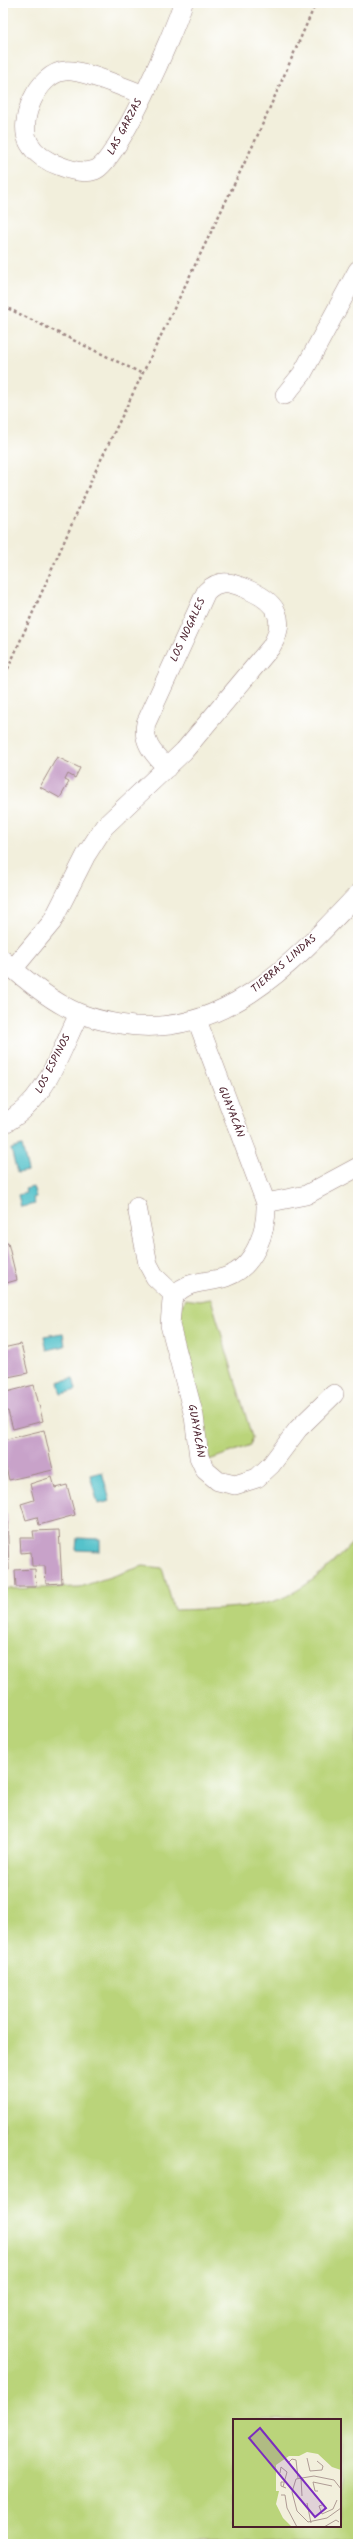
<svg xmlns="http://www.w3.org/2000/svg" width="361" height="2547" font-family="Kalam,sans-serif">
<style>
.green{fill:#bad47a;stroke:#827a52;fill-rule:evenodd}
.water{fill:#54c2cb;stroke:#4f707b}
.building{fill:#c8a2c9}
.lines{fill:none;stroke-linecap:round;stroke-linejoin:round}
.minor-casing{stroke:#9e8784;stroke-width:20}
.path{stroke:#9e8784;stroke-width:2.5;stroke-dasharray:3 3;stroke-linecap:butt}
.minor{stroke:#fff;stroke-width:19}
.labels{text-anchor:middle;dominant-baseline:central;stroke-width:3;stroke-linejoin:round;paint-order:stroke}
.street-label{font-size:11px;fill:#4a1f2b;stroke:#fff}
.inset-road{fill:none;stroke:#af9c95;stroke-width:1}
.view{fill:#7b2cbf;fill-opacity:0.15;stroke:#7b2cbf;stroke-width:2}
.inset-edge{fill:none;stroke:#4a1f2b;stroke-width:2}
</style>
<rect width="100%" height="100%" fill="#fff"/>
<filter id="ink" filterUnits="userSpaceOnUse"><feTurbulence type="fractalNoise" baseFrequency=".025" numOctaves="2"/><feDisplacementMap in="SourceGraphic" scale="8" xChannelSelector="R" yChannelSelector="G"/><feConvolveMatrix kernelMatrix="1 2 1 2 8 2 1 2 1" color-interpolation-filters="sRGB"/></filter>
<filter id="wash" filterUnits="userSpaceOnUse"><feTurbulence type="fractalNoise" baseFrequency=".012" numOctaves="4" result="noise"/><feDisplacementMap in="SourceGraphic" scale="16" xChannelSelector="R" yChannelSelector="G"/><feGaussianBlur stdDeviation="0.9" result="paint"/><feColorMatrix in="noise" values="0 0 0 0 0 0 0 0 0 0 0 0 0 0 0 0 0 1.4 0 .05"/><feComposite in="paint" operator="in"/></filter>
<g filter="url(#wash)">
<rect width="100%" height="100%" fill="#f2efdc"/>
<!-- green -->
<g class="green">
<path d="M185,1299L199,1301L211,1299L252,1437L251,1445L209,1460L178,1315Z"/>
<path d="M358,1537V2544H3V1589L80,1587L143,1566L162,1568L174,1610C201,1609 255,1609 280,1599C310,1587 336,1560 358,1537ZM234,2420H340V2526H234Z"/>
</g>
<!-- water -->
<g class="water">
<path d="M22,1146L28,1171L17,1173L11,1149Z"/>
<path d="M33,1187L36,1197L33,1198L35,1204L21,1207L18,1195L26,1193L25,1189Z"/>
<path d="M63,1333L65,1346L47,1350L44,1336Z"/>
<path d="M73,1378L76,1390L61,1394L58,1382Z"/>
<path d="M102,1472L110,1501L98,1504L90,1475Z"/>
<path d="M77,1538L100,1539V1551L76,1550Z"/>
</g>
<g id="blocks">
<!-- building -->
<g class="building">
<path d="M57,757L80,768L75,778L68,774L65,780L69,782L60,798L40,787Z"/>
<path d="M8,1243L17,1280L3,1284V1244Z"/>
<path d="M21,1344L28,1373L3,1378V1348Z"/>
<path d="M34,1385L43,1421L13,1429L8,1411L3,1412V1393Z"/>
<path d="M44,1430L53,1470L9,1480L3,1455V1440Z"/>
<path d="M52,1477L55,1488L67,1485L75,1515L39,1525L37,1517L26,1520L21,1504L34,1500L30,1484Z"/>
<path d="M3,1514H7L9,1570H3Z"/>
<path d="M59,1530L62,1583L46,1584L45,1566H32L31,1552L21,1553L20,1538H34L33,1531Z"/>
<path d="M35,1569L36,1587H16L15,1570Z"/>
</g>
</g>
</g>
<g filter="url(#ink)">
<use href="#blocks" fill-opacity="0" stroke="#9e8784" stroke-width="1"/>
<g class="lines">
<defs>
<g id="minor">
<path d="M142,94C124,88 82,69 65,71C38,73 17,121 29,143C35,154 48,162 60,166C70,170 84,174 95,170C118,162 175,30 183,3"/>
<path d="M285,395L302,374L358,270"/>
<path d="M3,960C22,977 43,995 66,1007C82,1016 102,1021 120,1024C222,1042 295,961 358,894"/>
<path d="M13,969L52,922L86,855L104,827L184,751L271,647C287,620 277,603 251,591C234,583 220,577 206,592L146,723C142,743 154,754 167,768"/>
<path d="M197,1020L266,1203C267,1231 255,1267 226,1277C206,1284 183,1279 172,1300L170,1325L194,1416L199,1457L205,1470L218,1481L235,1485L257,1478L271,1465L298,1429L334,1394"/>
<path d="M3,1124C46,1102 59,1054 79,1014"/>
<path d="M266,1203L306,1195L358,1167"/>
<path d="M137,1207L148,1264L155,1277L174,1295"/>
</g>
</defs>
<!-- minor casing -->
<use href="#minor" class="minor-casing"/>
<!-- path -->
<g class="path">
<path d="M3,306L141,373"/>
<path d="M3,680L94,474L256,139L316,3"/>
</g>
<!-- minor -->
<use href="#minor" class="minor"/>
</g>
</g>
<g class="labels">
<!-- street labels -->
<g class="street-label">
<text transform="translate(125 127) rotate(-62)">LAS GARZAS</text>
<text transform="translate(188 630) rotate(-65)">LOS NOGALES</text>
<text transform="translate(284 964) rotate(-41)">TIERRAS LINDAS</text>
<text transform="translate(53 1064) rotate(-63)">LOS ESPINOS</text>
<text transform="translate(231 1112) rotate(69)">GUAYACÁN</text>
<text transform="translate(196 1431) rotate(80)">GUAYACÁN</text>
</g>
</g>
<!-- overview -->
<g transform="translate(233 2419)">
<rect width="108" height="108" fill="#f2efdc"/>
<path d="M0,0H108V51L99,48L85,35L74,33L66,37H56L43,46V72H46L43,85L50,99L59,108H0Z" fill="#bad47a"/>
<path class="inset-road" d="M74,39L77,52L89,51L90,47L84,42M56,43L59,40L63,41L65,59M47,54L48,48L54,53L50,68M68,59L69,77M51,63H48V67L53,69M108,70L101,61L81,57L63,60L59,73L64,92L75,103L94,99L108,89M85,72H82L80,63L99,67M48,76H52L54,89L64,108M74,84L78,104M89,86L86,87L89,95L100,90L104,81M91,108L103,101L106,103"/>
<path class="view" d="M27,9L93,89L82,98L16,19Z"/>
<rect width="108" height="108" class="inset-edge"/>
</g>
<!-- margin -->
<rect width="361" height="2547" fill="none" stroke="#fff" stroke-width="16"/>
</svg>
